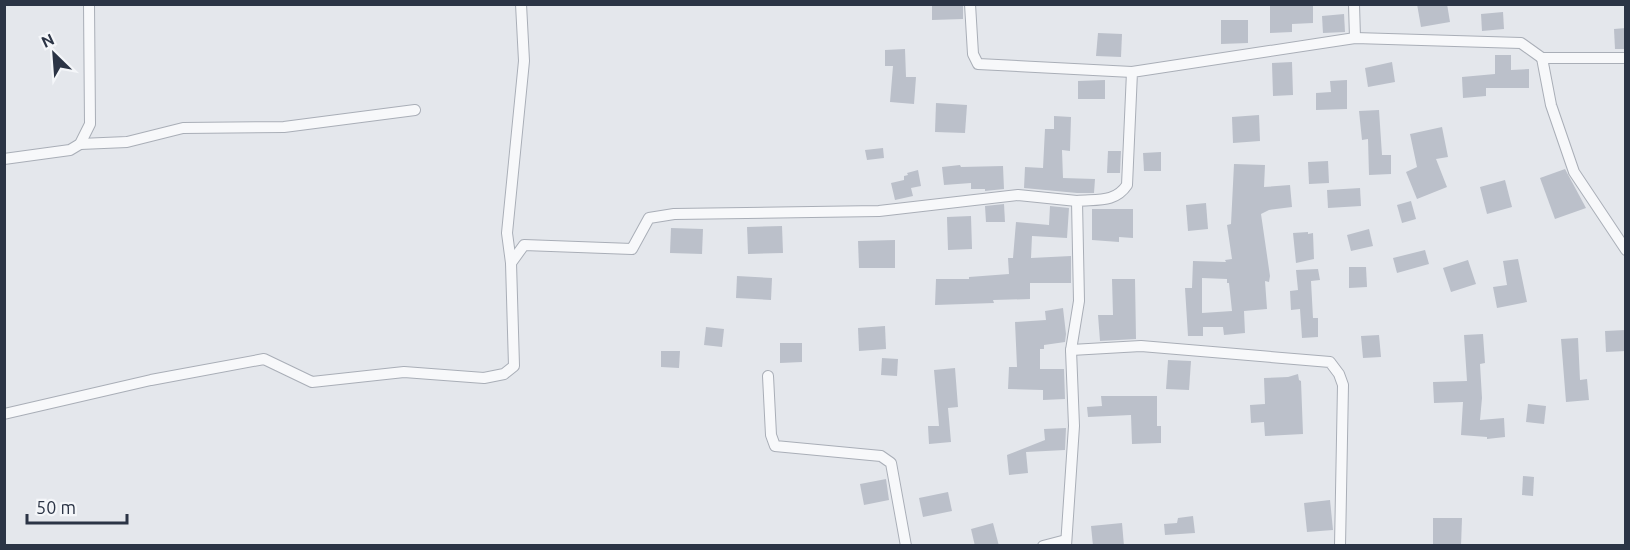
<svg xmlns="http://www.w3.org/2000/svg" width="1630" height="550" font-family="Ubuntu,sans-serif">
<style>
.building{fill:#bbc0ca;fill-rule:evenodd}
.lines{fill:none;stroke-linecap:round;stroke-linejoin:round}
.street-casing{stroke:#a9aeb7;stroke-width:12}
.street{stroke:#f7f8fa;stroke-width:10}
</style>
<rect width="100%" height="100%" fill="#e4e7ec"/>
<!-- building -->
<g class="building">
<path d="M932,4H963V19L932,20Z"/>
<path d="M1313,4V23L1292,24V32L1270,33V5Z"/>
<path d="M1417,4H1447L1450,22L1421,27Z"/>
<path d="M1503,12L1504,29L1482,31L1481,14Z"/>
<path d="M1344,14L1345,32L1323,33L1322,16Z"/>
<path d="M1221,20H1248V43L1221,44Z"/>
<path d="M1626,28V49H1615L1614,29Z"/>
<path d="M1098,33L1122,34L1121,57L1096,56Z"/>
<path d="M905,49L906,77H916L914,104L890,102L893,66H885V50Z"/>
<path d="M1495,55H1511V70L1529,69V88H1486V96L1463,98L1462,77L1495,74Z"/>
<path d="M1292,62L1293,95L1273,96L1272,63Z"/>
<path d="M1392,62L1395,82L1368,87L1365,68Z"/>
<path d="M1105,80V99H1078V81Z"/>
<path d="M1347,80V109L1316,110V93L1331,92L1330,81Z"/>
<path d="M936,103L967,105L965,133L935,132Z"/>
<path d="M1379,110L1382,155H1391V174L1369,175L1368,139L1362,140L1359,111Z"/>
<path d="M1259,115L1260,141L1233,143L1232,117Z"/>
<path d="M1054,116L1071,117L1070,151L1062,150L1063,178L1095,179L1094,193H1077L1024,188L1025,167L1043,168L1045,129H1054Z"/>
<path d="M1442,127L1448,157L1436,159L1447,187L1417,199L1406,172L1417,167L1410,134Z"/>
<path d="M883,148L884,158L867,160L865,150Z"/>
<path d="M1108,151H1121L1120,173H1107Z"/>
<path d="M1161,152V171H1144L1143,153Z"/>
<path d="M1328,161L1329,183L1309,184L1308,162Z"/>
<path d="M1234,164L1265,165L1264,187L1290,185L1292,207L1269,210L1261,214L1270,276L1269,282L1265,281L1267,309L1244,311L1245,333L1224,335L1223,327H1203V336H1188L1185,288H1192L1193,261L1226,262L1225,260L1232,259L1227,225L1231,224ZM1202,278L1227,279V283H1229L1232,311L1202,313Z"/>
<path d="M960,165L961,167L1003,166L1004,189L985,191V189H971V183L944,185L942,167Z"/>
<path d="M1565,169L1586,208L1555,219L1540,178Z"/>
<path d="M918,170L921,186L911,188L913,196L895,200L891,183L904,180V176L908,175L907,173Z"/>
<path d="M1505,180L1512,207L1487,214L1480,187Z"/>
<path d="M1360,188L1361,206L1328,208L1327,190Z"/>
<path d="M1411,201L1416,219L1402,223L1397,205Z"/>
<path d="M1206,203L1208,229L1188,231L1186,205Z"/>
<path d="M1004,204L1005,222H986L985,206Z"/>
<path d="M1050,206L1069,208L1067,238L1032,236L1031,258L1071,256V283H1030V299L993,300L994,303L935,305L936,279H969V277L1009,274L1008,258H1013L1016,222L1049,225Z"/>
<path d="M1092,209H1133V238L1119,237V242L1092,240Z"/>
<path d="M971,216L972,249L948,250L947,217Z"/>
<path d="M782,226L783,253L748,254L747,227Z"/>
<path d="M671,228L703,229L702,254L670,253Z"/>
<path d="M1369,229L1373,246L1351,251L1347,235Z"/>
<path d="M1308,232V234L1313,233L1314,259L1296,263L1293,233Z"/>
<path d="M895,240V268H859L858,241Z"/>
<path d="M1425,250L1429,264L1397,273L1393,258Z"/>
<path d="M1518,259L1527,302L1497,308L1493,287L1507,285L1503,261Z"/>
<path d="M1468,260L1476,284L1451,292L1443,268Z"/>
<path d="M1349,267H1366L1367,287L1349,288Z"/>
<path d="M1318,269L1320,280L1311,281L1313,318H1318V337L1302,338L1300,309L1291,310L1290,291L1298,290L1296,270Z"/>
<path d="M737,276L772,278L771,300L736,298Z"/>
<path d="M1112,279H1135L1136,339L1100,341L1098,315H1113Z"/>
<path d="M1063,308L1066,334L1065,342L1044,345V349H1040V369H1064L1065,399L1043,400V390L1008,389L1009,367H1017L1015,322L1046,320L1045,311Z"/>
<path d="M885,326L886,349L859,351L858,328Z"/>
<path d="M706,327L724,329L722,347L704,345Z"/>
<path d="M1626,330V351L1606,352L1605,331Z"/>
<path d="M1483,334L1485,363L1480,364L1482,398L1480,420L1504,418L1505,437L1487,439V437L1461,435L1463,402L1434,403L1433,382L1467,381L1464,335Z"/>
<path d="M1379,335L1381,357L1363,358L1361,336Z"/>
<path d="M1578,338L1580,380L1587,379L1589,400L1566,402L1561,339Z"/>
<path d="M780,343H802V362L780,363Z"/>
<path d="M661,351H680L679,368L661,367Z"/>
<path d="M882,358L898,359L897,376L881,375Z"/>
<path d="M1168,360L1191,361L1189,390L1166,389Z"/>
<path d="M955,368L958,407L948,408L951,442L929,444L928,426H939L934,370Z"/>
<path d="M1298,374L1299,380L1301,381L1303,434L1265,436L1264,422L1251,423L1250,405L1265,404L1264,378L1288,377Z"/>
<path d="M1101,396H1157V426H1161V443L1132,444L1131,415L1088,417L1087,407L1102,406Z"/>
<path d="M1528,404L1546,406L1544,424L1526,422Z"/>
<path d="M1066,428L1065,450L1026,452L1028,473L1009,475L1007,455L1045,440L1044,429Z"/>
<path d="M1523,476L1534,477L1533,496L1522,495Z"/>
<path d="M886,479L889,500L864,505L860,484Z"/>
<path d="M948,492L952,511L923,517L919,498Z"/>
<path d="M1330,500L1333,530L1307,532L1304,503Z"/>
<path d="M1193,516L1195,533L1165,535L1164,524L1177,523L1178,518Z"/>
<path d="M1433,518H1462L1461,546H1433Z"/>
<path d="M993,523L999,546H975L971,529Z"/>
<path d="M1122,523L1124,546H1093L1091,526Z"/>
</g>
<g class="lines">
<defs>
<g id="street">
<path d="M970,4L973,54L978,64L1132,72"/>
<path d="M1354,4L1355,38"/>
<path d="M1542,58L1551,105L1574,172L1626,250"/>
<path d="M80,144L127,142L183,128L284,127L415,110"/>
<path d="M4,159L70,150L80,144L90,124L89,4"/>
<path d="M511,263L507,233L524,61L521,4"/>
<path d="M1071,350L1141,346L1330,362L1339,374L1343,385L1340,546"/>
<path d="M768,376L771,435L775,446L881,456L891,463L906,546"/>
<path d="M4,414L151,380L264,359L312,382L404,372L484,378L504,374L514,366L511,263L524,245L632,249L649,218L674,214L879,211L1018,195L1077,201"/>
<path d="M1043,546L1066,540"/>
<path d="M1066,546L1074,426L1071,350L1079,301L1077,201C1097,199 1115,203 1127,185L1132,72L1355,38L1521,43L1542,58H1626"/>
</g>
</defs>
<!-- street casing -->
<use href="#street" class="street-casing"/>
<!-- street -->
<use href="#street" class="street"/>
</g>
<!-- border -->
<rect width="1630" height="550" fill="none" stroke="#2b3445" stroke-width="12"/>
<!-- north arrow -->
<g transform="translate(54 54) rotate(335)" stroke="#f4f6f9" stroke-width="4.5" paint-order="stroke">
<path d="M0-4.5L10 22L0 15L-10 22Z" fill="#2b3445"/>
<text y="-9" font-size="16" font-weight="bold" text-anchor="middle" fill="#2b3445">N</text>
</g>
<!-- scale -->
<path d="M27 514v9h100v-9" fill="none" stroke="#2b3445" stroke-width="3"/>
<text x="36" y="514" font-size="18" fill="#2b3445" stroke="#f4f6f9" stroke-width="4.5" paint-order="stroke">50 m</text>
</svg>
